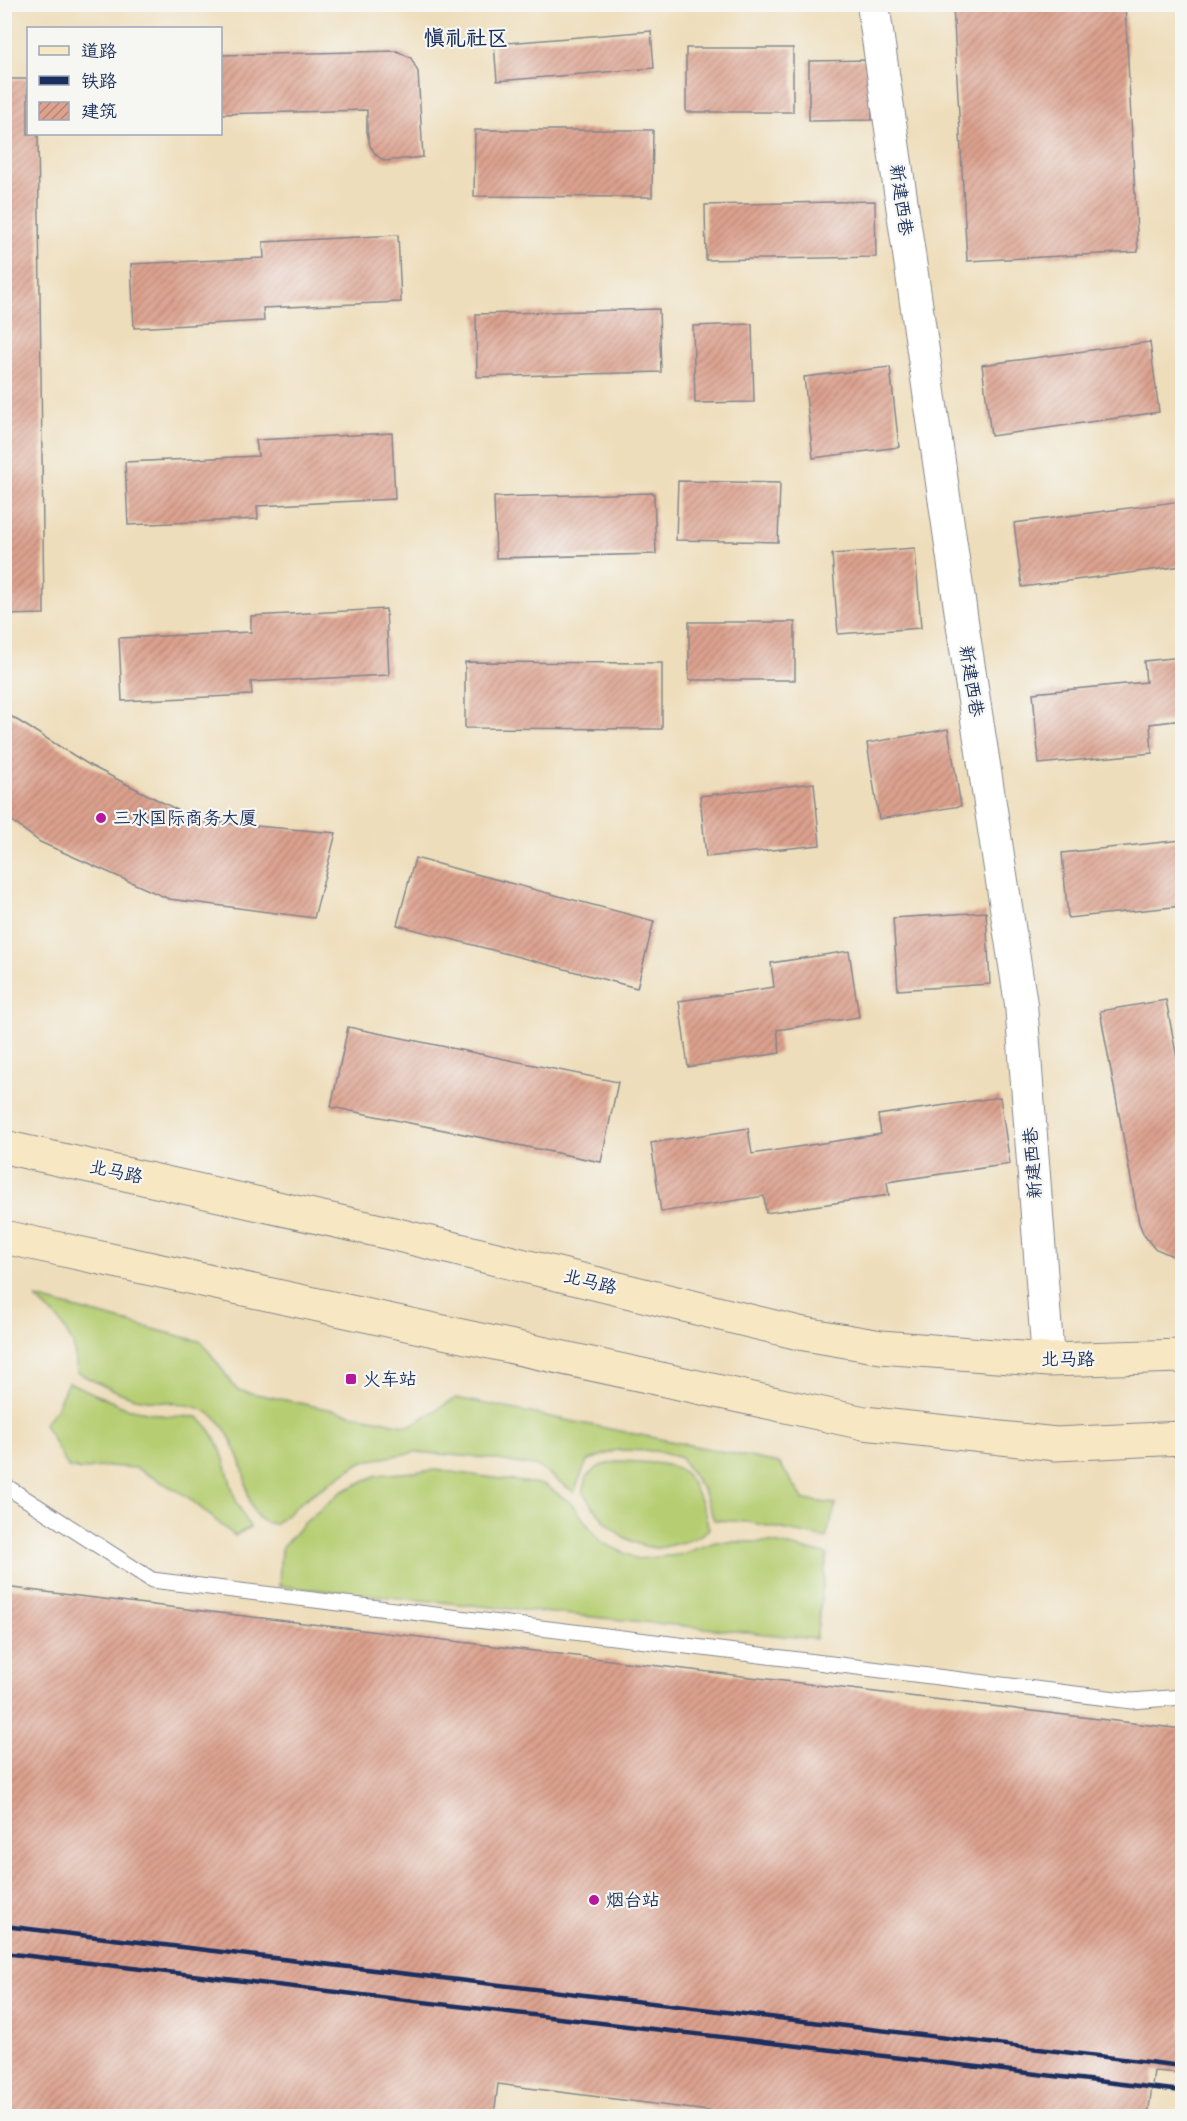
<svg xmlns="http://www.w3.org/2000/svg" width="1187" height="2121" font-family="'Comic Neue','LXGW WenKai TC',sans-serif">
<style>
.grass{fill:#b6cd71;stroke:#687e68;stroke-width:1.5}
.building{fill:url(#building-hatch)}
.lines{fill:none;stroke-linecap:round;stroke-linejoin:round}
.service-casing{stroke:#84868c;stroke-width:17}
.minor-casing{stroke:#84868c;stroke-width:34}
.secondary-casing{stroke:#84868c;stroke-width:35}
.service{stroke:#fff;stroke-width:15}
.minor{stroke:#fff;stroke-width:32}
.secondary{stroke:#f7e8c3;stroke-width:33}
.rail{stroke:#1b2f5e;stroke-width:4.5}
.poi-dot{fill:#b5179e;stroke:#f6f6f2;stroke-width:2}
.labels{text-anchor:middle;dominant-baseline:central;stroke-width:4.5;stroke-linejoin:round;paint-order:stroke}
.street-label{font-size:18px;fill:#1b2f5e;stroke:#f6f6f2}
.poi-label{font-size:18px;fill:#1b2f5e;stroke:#f6f6f2;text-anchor:start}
.quarter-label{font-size:21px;font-weight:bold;fill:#1b2f5e;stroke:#f6f6f2}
</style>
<defs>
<pattern id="building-hatch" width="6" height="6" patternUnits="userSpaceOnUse" patternTransform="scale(1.5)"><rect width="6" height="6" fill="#dda18e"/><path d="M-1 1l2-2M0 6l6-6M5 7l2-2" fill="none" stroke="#b28477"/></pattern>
</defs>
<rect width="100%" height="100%" fill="#f6f6f2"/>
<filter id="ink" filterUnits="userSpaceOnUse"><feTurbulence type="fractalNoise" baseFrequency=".0167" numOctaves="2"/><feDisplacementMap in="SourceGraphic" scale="12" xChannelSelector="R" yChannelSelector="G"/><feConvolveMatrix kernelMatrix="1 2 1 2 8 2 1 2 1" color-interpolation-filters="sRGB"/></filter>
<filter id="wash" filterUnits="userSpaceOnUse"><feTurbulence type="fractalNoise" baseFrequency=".008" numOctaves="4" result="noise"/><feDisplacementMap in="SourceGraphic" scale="24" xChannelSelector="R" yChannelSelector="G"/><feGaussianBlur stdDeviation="1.35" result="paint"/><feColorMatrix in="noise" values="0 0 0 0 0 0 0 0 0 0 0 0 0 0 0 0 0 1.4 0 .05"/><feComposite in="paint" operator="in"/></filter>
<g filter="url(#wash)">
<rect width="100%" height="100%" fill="#eeddba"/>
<!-- grass -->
<g class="grass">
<path d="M36,1298L202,1342L237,1390L409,1426L456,1398L779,1463L804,1500L836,1504L826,1538L748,1522L714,1520L703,1490L681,1458L655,1451L617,1450L587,1461L574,1492L538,1467L487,1458L415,1452L361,1462L305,1499L275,1524C271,1523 265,1523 262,1521C246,1511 247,1474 239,1457C234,1446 227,1430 219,1421C198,1398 159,1405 132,1397C113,1391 95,1382 77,1372L73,1344L59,1320Z"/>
<path d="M68,1382L126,1408L167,1416L198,1417C224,1440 225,1467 235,1498C239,1508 245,1518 250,1527L235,1536L185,1495L136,1468L108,1466L79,1470L68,1467L44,1424L56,1409Z"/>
<path d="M620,1461C634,1462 669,1462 681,1470C694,1479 706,1514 709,1529C699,1538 688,1542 675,1544C669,1545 662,1548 657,1548C623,1546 600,1518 583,1493L587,1476L600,1466Z"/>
<path d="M437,1470L545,1485L571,1503L601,1542L637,1559L679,1555L715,1542H769L827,1554L816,1639L279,1586L281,1549L302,1525L341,1492L377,1475Z"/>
</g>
<g id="blocks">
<!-- building -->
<g class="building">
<path d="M953,5H1125L1138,252L967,261Z"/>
<path d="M651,31L654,68L497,81L494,44Z"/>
<rect x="686" y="48" width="107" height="64"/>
<path d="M397,51L411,58L418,72L423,157L385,161L377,156L370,146L367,131V110L220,114V55Z"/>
<path d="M871,60L872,120L809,121V61Z"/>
<path d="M4,79H28V134H38L44,614L4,615Z"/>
<path d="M475,130H653L652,197L474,196Z"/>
<path d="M875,201L876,257L706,260L705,205Z"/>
<path d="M398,235L401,302L263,308L264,321L134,328L131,264L264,258L263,242Z"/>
<path d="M659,309L661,372L477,377L476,314Z"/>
<path d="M752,324L754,402L695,403L693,326Z"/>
<path d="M1150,342L1159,412L991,436L982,365Z"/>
<path d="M890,367L899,447L813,458L804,377Z"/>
<path d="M392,433L395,499L257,506L258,519L128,525L125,462L258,456L256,440Z"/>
<path d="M678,481L780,483L778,542L676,540Z"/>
<path d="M654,493L656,554L496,558L494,497Z"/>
<path d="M1182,501V566L1022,587L1014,523Z"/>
<path d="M915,548L921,628L838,634L832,554Z"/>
<path d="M386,609L389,675L251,682L252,695L122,701L119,638L251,632V616Z"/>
<rect x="689" y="622" width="106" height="58"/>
<path d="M1182,657V720L1150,724L1152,753L1039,764L1033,693L1146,682L1144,661Z"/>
<path d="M465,662L662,663V729L465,728Z"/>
<path d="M4,712L91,766L199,821L336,833L314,918L169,899L40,842L4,815Z"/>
<path d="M948,729L961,806L879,819L867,743Z"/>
<path d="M814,783L820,845L706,857L700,796Z"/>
<path d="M1182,840V906L1068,918L1062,853Z"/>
<path d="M415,858L654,921L637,988L397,925Z"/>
<path d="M986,912L990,984L898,990L893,918Z"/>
<path d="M849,951L859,1017L777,1030L780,1053L688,1067L679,1001L774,987L771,963Z"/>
<path d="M1166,1000L1182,1085V1260L1154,1248L1144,1235L1139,1223L1100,1011Z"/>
<path d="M348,1027L618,1082L601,1162L331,1107Z"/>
<path d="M1000,1097L1010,1164L887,1182L889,1195L766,1213L764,1196L661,1212L651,1143L748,1128L752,1154L881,1134L878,1115Z"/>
<path d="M4,1587L1182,1729V2073L1154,2071L1148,2116H748L498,2084L494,2116H4Z"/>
</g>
</g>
</g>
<g filter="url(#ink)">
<use href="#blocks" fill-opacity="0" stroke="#84868c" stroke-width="1.5"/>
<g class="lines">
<defs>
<path id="service" d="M4,1485L152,1580L1132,1701L1182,1697"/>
<path id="minor" d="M873,4L965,642L1021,1004L1048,1360"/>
<g id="secondary">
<path d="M4,1147L394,1234L799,1333L881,1347L1048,1360L1182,1356"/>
<path d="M4,1237L864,1423L1056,1444L1182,1438"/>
</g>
</defs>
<!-- service casing -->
<use href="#service" class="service-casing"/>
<!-- minor casing -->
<use href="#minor" class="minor-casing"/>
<!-- secondary casing -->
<use href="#secondary" class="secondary-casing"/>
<!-- service -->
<use href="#service" class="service"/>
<!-- minor -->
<use href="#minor" class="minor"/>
<!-- secondary -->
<use href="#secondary" class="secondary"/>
<!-- rail -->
<g class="rail">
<path d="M4,1926L1182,2066"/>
<path d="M4,1953L1182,2091"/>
</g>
</g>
</g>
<!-- markers -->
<g class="poi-dot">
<circle cx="101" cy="818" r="6"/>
<rect x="345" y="1373" width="12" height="12" rx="3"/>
<circle cx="594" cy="1900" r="6"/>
</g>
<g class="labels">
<!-- street labels -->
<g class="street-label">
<text transform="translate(901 200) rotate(82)">新建西巷</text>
<text transform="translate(971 681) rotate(81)">新建西巷</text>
<text transform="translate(1033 1163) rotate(-94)">新建西巷</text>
<text transform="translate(116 1172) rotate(12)">北马路</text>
<text transform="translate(590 1282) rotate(14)">北马路</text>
<text x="1068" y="1359">北马路</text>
</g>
<!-- poi labels -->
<g class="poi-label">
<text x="113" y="818">三水国际商务大厦</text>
<text x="363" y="1379">火车站</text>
<text x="606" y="1900">烟台站</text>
</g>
<!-- quarter labels -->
<g class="quarter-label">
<text x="466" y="38">慎礼社区</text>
</g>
</g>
<!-- margin -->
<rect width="1187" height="2121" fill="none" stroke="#f6f6f2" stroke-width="24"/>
<!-- legend -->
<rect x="27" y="27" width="195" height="108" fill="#f6f6f2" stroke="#9ea6b7" stroke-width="1.5"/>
<rect x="39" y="46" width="30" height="9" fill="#f7e8c3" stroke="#9ea6b7" stroke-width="1.5"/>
<text x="81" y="57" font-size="18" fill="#1b2f5e">道路</text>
<rect x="39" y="76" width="30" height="9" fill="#1b2f5e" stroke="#9ea6b7" stroke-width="1.5"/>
<text x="81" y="87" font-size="18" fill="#1b2f5e">铁路</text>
<rect x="39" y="102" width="30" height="18" fill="url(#building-hatch)" stroke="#9ea6b7" stroke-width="1.5"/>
<text x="81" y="117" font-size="18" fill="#1b2f5e">建筑</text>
</svg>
